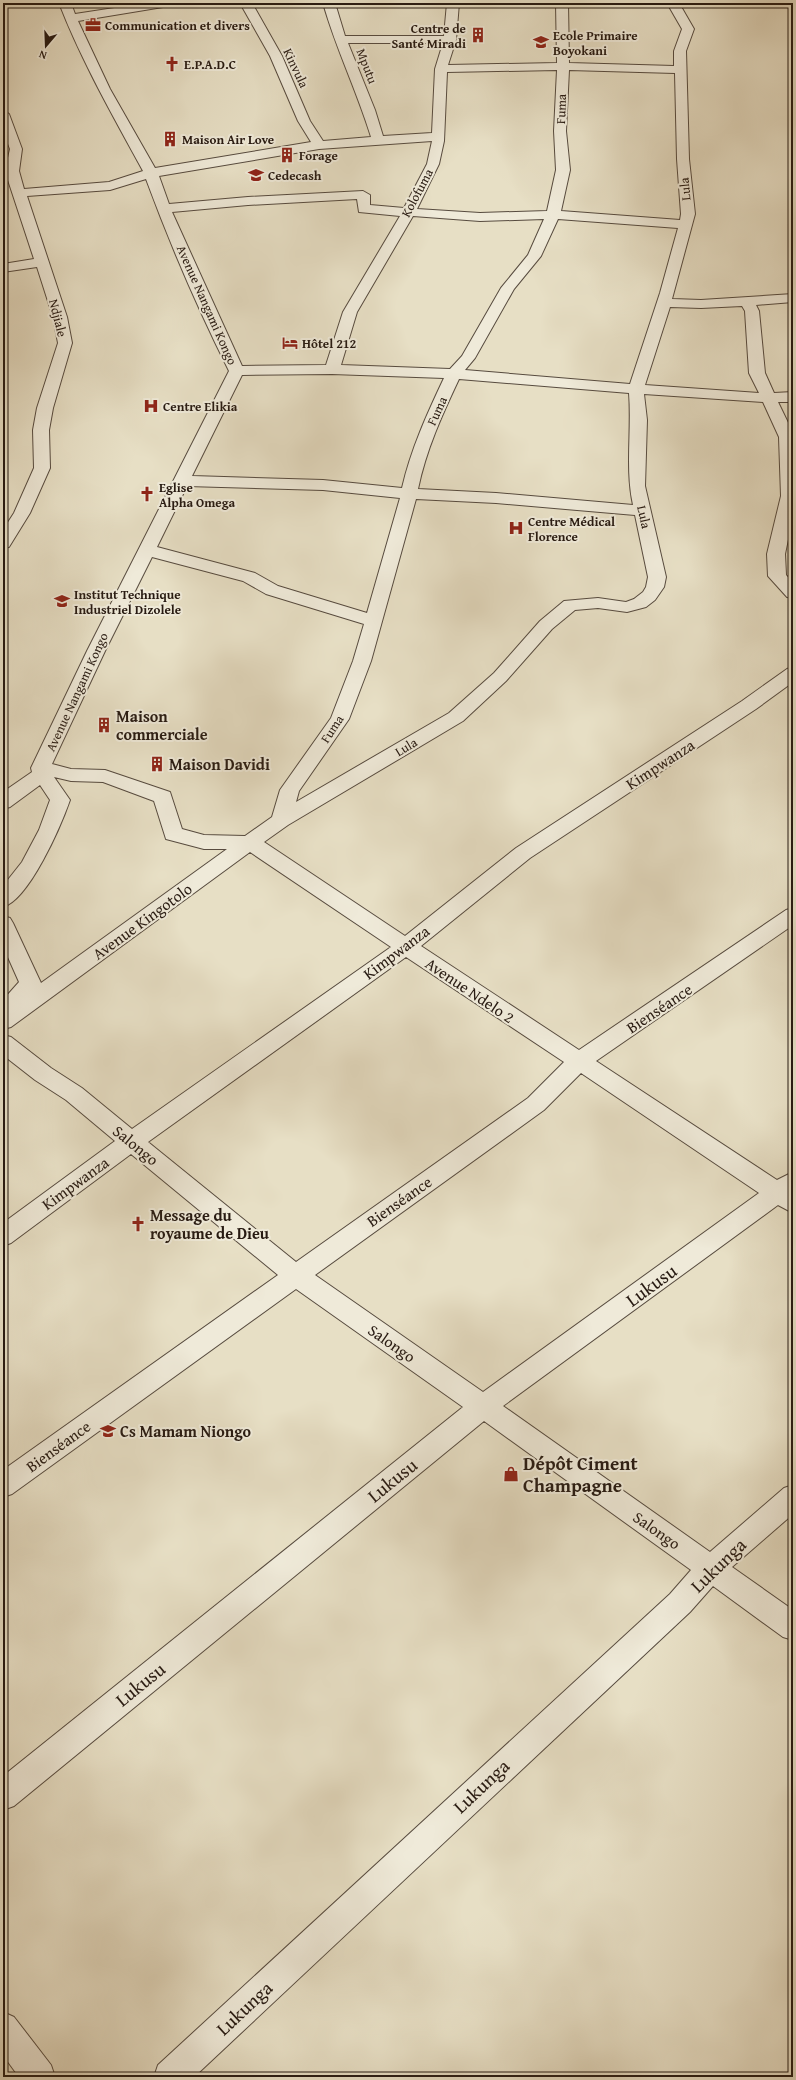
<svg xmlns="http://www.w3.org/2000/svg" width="796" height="2080" font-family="'Gentium Book Plus',serif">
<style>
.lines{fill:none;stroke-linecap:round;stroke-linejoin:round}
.minor-casing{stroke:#574b3f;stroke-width:2}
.minor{fill:#efead9;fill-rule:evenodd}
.labels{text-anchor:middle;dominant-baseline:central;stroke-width:4;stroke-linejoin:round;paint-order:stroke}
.far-poi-label{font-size:13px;font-weight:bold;fill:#271a12;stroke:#efead9;text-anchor:start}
.far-street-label{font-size:13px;fill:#271a12;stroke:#efead9}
.poi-label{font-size:16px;font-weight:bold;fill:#271a12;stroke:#efead9;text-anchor:start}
.street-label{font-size:16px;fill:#271a12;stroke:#efead9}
.near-street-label{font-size:19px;fill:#271a12;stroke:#efead9}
.near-poi-label{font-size:19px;font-weight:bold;fill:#271a12;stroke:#efead9;text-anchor:start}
</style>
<rect width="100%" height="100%" fill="#e7dfc5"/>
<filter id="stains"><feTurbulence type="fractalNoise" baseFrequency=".005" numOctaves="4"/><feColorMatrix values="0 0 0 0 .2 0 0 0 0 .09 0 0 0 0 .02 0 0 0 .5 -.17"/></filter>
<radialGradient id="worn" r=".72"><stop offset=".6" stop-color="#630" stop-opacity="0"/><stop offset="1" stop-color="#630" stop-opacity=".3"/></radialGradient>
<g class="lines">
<defs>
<g id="minor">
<path d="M59,3H71L75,14L147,3H175L169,6L78,21L110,89L155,168L311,142L298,121L270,56L240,3H252L282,56L310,121L323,141L371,137C357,91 336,49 323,3H335L345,36H444L447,3H459L456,40L448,65L557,63L556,3H568L569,63L674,66V51L682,29L667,3H679L694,29L686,51L689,159L695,214L672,299L701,300L793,294V302L756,305L759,311L765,373L774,393L793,392V402H778L793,433V515L785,554L786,575L793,583V598L787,597L768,576L767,554L781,496L779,437L763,402L644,394L647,420L645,486L666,577L664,587L655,600L646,607L627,612L598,608L575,610L552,629L506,681L463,721L288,825L264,842L405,936L516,848L742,701L787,669L793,667V682L756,709L530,858L421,946L579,1050L786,910L793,908V925L596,1061L777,1180L793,1172V1213L778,1205L503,1406L710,1552L784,1488L793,1485V1514L732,1567L793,1610V1640L783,1637L713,1586L690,1612L194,2077H154L158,2065L670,1594L691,1570L484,1421L14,1806L3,1810V1776L463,1407L296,1289L12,1494L3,1497V1470L278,1275L131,1154L11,1243L3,1246V1223L115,1141L66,1100L35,1080L3,1055V1035L11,1037L51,1068L82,1088L132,1129L391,947L250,852L11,1027L3,1029V1000L19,982L3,946V916L10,918L13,923L41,983L227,849H204L166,839L154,801L103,782L71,781L54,777L70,800C61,826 29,900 3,907V886L22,862L39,830L50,800L40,785L10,807L3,809V792L32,772L31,768L87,651L229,371C198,309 170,244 146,179L110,190L27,196L67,317L72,343L53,408L49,430L50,468L30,513L9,547L3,548V530L14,513L34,468L33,430L37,408L58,343L53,317L37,267L3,272V264L34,259L5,171L10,149L3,131V110L9,114L22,149L19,171L24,189L109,182L143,171C113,116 82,62 59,3ZM348,43H443L435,69L432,133L383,136L375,110ZM557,70L554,131L556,170L547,211L480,213L417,209L439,164L444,141L447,72ZM569,70L675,73L677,159L681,214L680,220L561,211L570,170L566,131ZM432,141L427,164L404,208L370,205V195L363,191L248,197L169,204L159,176L319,149ZM357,199L359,212L400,216L343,312L326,365L242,366L172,212L248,205ZM413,216L480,221L544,219L528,255L501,288L462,356L450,369L341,365L357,312ZM558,219L678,228L660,293L630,384L465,370L475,358L514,289L541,256ZM742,306L745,311L749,373L759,393L645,385L670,307L701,308ZM332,374L444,378C427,414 411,449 402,488L323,480L192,476L242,375ZM459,379L629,393C632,430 625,469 633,505L496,493L418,489C426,450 442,415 459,379ZM187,486L323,490L400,498L367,613L278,586L255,573L157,547ZM416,499L496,503L635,515L648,577L646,587L643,592L634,599L626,602L598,598L564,601L540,621L494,673L449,713L296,802L299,791L349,719L371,661ZM152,557L243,581L266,594L364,624L353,661L331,718L280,790L272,817L245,836L204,835L182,829L170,792L105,770L71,769L52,764L105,651ZM406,957L564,1062L528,1098L296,1262L148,1142ZM581,1073L759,1193L483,1392L315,1275L544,1110Z"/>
<path d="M3,2012L14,2017L51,2065L55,2077H19L3,2055Z"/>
</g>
</defs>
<!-- minor casing -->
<use href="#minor" class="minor-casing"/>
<!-- minor -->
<use href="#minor" class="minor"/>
</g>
<!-- icons -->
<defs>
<symbol id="office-bare" viewBox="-9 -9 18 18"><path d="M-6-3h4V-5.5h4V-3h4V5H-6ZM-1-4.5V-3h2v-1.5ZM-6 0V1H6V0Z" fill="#8f2418" stroke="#efead9" stroke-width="2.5" paint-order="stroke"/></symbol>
<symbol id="building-bare" viewBox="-9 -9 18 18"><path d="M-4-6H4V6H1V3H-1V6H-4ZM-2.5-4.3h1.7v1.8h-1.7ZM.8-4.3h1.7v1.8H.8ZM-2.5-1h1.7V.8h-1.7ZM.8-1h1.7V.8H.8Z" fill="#8f2418" stroke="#efead9" stroke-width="2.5" paint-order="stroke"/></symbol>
<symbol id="school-bare" viewBox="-9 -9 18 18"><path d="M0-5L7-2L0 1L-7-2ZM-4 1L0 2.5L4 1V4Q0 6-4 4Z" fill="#8f2418" stroke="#efead9" stroke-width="2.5" paint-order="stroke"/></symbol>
<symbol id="church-bare" viewBox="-9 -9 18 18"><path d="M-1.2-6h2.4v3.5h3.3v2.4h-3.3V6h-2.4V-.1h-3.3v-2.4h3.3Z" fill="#8f2418" stroke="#efead9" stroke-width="2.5" paint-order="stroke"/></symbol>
<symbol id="hotel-bare" viewBox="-9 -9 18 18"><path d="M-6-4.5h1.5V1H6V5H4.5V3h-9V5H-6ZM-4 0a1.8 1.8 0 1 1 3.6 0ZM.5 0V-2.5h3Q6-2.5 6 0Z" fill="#8f2418" stroke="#efead9" stroke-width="2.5" paint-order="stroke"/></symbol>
<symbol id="hospital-bare" viewBox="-9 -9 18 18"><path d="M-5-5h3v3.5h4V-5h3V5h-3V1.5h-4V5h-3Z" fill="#8f2418" stroke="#efead9" stroke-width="2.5" paint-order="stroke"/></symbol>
<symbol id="shop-bare" viewBox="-9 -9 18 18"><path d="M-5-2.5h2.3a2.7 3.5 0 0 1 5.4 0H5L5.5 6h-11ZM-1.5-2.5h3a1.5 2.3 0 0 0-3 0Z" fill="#8f2418" stroke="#efead9" stroke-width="2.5" paint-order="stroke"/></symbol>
</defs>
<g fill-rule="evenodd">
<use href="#office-bare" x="82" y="14" width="22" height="22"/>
<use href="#building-bare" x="467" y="24" width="22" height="22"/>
<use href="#school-bare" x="530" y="31" width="22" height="22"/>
<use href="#church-bare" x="161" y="53" width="22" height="22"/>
<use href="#building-bare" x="159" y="128" width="22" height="22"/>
<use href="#building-bare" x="276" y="144" width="22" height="22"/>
<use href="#school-bare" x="245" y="164" width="22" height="22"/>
<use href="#hotel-bare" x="279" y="332" width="22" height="22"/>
<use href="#hospital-bare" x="140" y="395" width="22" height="22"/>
<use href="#church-bare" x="136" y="483" width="22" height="22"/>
<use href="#hospital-bare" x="505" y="517" width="22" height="22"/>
<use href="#school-bare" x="51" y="590" width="22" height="22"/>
<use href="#building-bare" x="93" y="714" width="22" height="22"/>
<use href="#building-bare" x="146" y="753" width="22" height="22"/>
<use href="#church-bare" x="127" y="1213" width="22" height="22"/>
<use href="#school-bare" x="97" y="1420" width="22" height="22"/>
<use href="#shop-bare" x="500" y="1463" width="22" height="22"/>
</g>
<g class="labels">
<!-- far-poi labels -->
<g class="far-poi-label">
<text x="105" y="25">Communication et divers</text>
<text x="466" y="28" text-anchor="end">Centre de<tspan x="466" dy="15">Santé Miradi</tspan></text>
<text x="553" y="35">Ecole Primaire<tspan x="553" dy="15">Boyokani</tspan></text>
<text x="184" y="64">E.P.A.D.C</text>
<text x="182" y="139">Maison Air Love</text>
<text x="299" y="155">Forage</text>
<text x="268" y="175">Cedecash</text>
<text x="302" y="343">Hôtel 212</text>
<text x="163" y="406">Centre Elikia</text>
<text x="159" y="487">Eglise<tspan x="159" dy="15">Alpha Omega</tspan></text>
<text x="528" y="521">Centre Médical<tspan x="528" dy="15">Florence</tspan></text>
<text x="74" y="594">Institut Technique<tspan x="74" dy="15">Industriel Dizolele</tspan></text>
</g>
<!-- far-street labels -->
<g class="far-street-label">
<text transform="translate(367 66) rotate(69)">Mputu</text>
<text transform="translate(296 68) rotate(65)">Kinvula</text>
<text transform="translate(561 109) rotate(-88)">Fuma</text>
<text transform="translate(685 189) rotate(-95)">Lula</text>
<text transform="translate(417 193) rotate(-62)">Kolofuma</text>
<text transform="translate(207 305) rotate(66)">Avenue Nangami Kongo</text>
<text transform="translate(58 318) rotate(76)">Ndjiale</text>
<text transform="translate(437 411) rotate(-65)">Fuma</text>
<text transform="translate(644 517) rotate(77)">Lula</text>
<text transform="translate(77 692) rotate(-65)">Avenue Nangami Kongo</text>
<text transform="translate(332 729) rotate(-57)">Fuma</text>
<text transform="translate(406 747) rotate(-31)">Lula</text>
</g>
<!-- poi labels -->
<g class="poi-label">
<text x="116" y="716">Maison<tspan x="116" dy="18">commerciale</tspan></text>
<text x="169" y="764">Maison Davidi</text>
<text x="150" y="1215">Message du<tspan x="150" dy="18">royaume de Dieu</tspan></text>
<text x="120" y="1431">Cs Mamam Niongo</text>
</g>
<!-- street labels -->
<g class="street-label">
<text transform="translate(660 764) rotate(-33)">Kimpwanza</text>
<text transform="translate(142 921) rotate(-36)">Avenue Kingotolo</text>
<text transform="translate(396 952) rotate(-37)">Kimpwanza</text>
<text transform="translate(470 990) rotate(34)">Avenue Ndelo 2</text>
<text transform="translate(659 1008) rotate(-34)">Bienséance</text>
<text transform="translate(136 1145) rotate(39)">Salongo</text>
<text transform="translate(75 1183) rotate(-36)">Kimpwanza</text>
<text transform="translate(399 1201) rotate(-35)">Bienséance</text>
<text transform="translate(392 1343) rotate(35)">Salongo</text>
<text transform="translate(58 1446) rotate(-36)">Bienséance</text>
<text transform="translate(657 1530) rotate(35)">Salongo</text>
</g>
<!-- near-street labels -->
<g class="near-street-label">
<text transform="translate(651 1285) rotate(-36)">Lukusu</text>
<text transform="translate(392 1480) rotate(-39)">Lukusu</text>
<text transform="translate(718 1565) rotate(-44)">Lukunga</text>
<text transform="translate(140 1684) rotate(-39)">Lukusu</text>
<text transform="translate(481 1786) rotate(-43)">Lukunga</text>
<text transform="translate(244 2008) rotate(-43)">Lukunga</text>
</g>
<!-- near-poi labels -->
<g class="near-poi-label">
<text x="523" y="1463">Dépôt Ciment<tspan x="523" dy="22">Champagne</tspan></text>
</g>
</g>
<!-- margin -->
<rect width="796" height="2080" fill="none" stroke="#e7dfc5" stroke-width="16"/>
<rect x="4" y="4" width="788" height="2072" fill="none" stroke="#271a12" stroke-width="2"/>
<rect x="8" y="8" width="780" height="2064" fill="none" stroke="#271a12"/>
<!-- north arrow -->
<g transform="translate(46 46) rotate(199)" stroke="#efead9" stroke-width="3" paint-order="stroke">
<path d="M0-3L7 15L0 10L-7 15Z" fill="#271a12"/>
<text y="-6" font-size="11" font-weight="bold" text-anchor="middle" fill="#271a12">N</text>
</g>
<rect width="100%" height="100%" filter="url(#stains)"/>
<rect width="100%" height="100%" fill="url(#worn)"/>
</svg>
